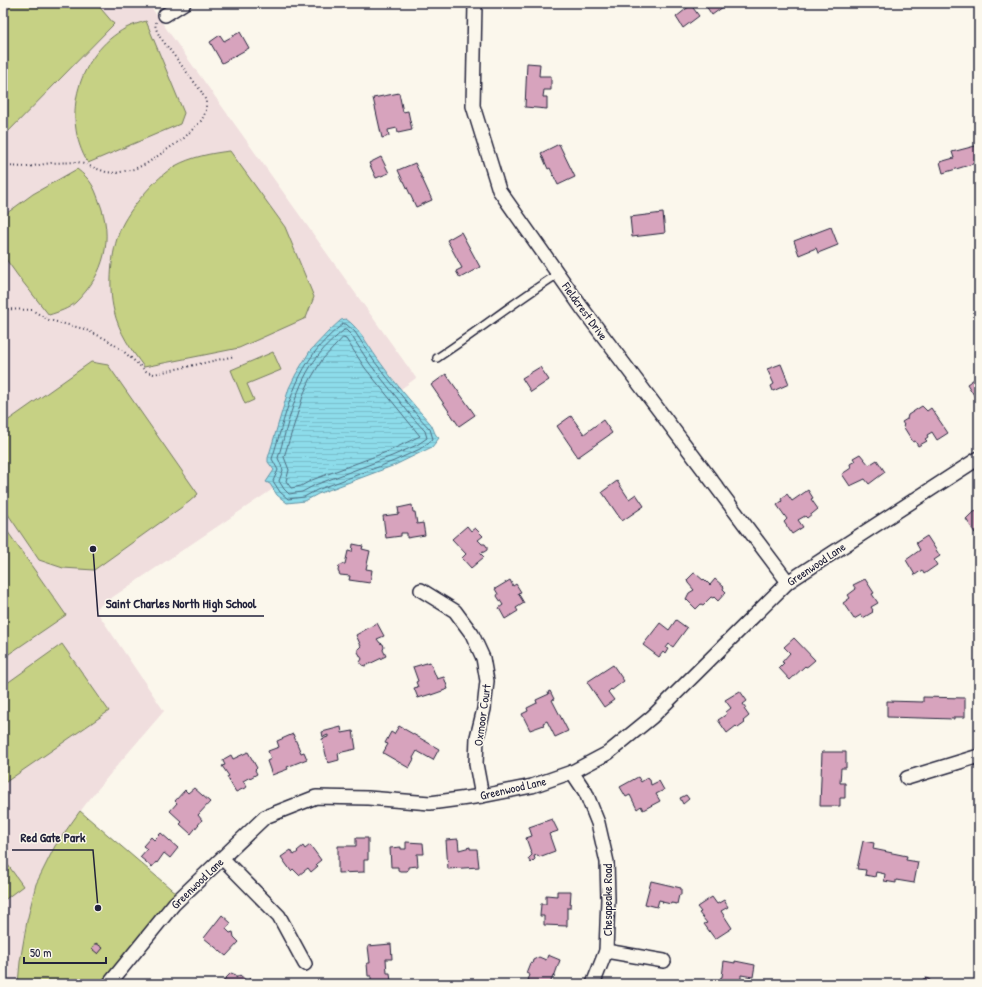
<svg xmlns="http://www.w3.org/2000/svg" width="982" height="987" font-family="'Patrick Hand',sans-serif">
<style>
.built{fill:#f0dede}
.park{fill:#c6d184;stroke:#747a60}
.water{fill:url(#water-rules);stroke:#6292a4}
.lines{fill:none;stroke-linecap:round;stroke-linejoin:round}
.shore{stroke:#4d6c81;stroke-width:1}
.building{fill:#d7a3bd;stroke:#22223b}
.lane-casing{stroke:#22223b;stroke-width:10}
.street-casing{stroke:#22223b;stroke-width:16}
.path{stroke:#22223b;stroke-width:2;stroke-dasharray:1 3;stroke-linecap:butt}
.lane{stroke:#fbf7ec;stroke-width:7}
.street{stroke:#fbf7ec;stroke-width:13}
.labels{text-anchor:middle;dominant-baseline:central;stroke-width:3;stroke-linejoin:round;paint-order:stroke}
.street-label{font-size:12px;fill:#22223b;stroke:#fbf7ec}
.leader{fill:none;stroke:#22223b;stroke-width:1.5}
.callout-dot{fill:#22223b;stroke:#fbf7ec;stroke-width:1.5}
.callout-label{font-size:13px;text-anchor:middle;font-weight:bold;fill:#22223b;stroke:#fbf7ec;stroke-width:3;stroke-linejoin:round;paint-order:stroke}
</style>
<defs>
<pattern id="water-rules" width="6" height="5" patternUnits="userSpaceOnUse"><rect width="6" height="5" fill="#8ddcea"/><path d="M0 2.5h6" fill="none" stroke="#79bcca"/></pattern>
</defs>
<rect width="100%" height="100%" fill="#fbf7ec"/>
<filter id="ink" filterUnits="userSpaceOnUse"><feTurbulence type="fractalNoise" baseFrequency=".025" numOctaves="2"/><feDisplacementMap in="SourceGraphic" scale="8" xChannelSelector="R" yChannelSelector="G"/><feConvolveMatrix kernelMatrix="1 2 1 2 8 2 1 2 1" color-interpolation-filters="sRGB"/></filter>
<g filter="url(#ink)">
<!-- built -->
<path class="built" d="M3,3H148L416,378L401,389L377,358L358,329L341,320L329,331L310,351L289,388L268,458V462L274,470L271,476L270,484L273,489L95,609L164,711L115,768L85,805L55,846L36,884L27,921L20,962L18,984H3Z"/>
<!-- park -->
<g class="park">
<path d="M3,3H96L114,24L3,137Z"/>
<path d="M146,21L184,113L180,124L88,163C60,117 79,53 126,28C132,25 139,23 146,21Z"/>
<path d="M230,151L285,227L314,297L306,318L239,348L144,367C131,350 119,332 114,311C108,288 111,252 120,230C128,210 156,177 175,166C191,157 212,153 230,151Z"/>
<path d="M77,169C90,179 94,186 99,201C114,238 105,274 76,302C69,309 58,312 49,315L18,276L3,255V216L33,194Z"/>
<path d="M273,352L281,370L247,384L254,400L245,404L231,370Z"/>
<path d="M91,362L108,365L198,494L189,502L94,570L63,568L39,560L3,507V424Z"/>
<path d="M5,528L66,615L3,658V530Z"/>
<path d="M62,644L109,711L3,784V686Z"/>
<path d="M80,811L177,894L102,984H18L20,962L27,921L36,884L55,846Z"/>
<path d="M3,858L23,886L3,901Z"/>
</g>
<!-- water -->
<path class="water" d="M346,319C360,329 367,344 377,358C393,381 411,402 430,423C434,428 434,435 439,438L432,447L395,465L318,494L305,501L287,503L277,495L270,484L266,482L274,470L268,462V458L289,388L296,374L310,351L329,331L341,320Z"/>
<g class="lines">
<!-- shore -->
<g class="shore">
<path d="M343,324H346L355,332L374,361L417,415L430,429L433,439L420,449L394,461L317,490L304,497L288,499L280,492L273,481L278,470L272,459C289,405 295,361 343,324Z"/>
<path d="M344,330H346L351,335L370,364L413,418L425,431L427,438L417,445L392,456L315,485L302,492L289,494L284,489L279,481L283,470L278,458C288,425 296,383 318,356C325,346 335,338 344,330Z"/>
<path d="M343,338L346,339L365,368L420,436L389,451L312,480L301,486L291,488L286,481L289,470L284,457L304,393L310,380L322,360Z"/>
</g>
</g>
<!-- building -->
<g class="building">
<path d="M704,3H720L723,7L712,15Z"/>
<path d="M691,5L699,16L683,28L676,17Z"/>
<path d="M240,32L249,48L222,63L210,42L220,35L224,41Z"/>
<path d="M527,63L540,64L539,76H551V90H544L543,97H547V109L525,107Z"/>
<path d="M399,93L403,112L408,111L412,130L398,133L397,128L388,130L389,136L382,138L373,98Z"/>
<path d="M559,144L575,177L558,185L550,168L548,169L541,153Z"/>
<path d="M979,145V162L943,173L940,162L954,158L952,152Z"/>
<path d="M381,157L389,173L376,178L369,163Z"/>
<path d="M415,163L432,200L416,207L404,181H403L398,170Z"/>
<path d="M663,213L665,233L632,237L630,217Z"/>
<path d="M831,227L838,245L818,253L816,248L799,255L794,241Z"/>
<path d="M461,232L480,267L460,278L456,271L462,268L447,240Z"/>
<path d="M781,364L789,384L773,391L771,386L774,384L767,369Z"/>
<path d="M540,367L549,380L531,392L522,378Z"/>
<path d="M446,374L475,415L459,426L431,385Z"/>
<path d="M977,377L978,379L979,378V403L967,384Z"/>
<path d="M922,406L927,411L931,408L948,433L937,440L932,432L927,435L928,437L925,439L927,441L918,446L915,441L913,442L903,426L904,425L902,422L907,419L908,415Z"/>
<path d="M571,416L584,434L603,420L612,433L578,457L557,426Z"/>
<path d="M860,454L869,465L877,460L885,472L869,484L865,479L850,486L842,474L851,468L850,464L855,461L853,458Z"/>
<path d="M617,481L629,499L636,494L644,506L622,521L602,492Z"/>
<path d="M808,490L813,498L811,499L818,509L807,518L805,516L798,520L803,527L792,534L784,522L787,519L777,505L782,501L781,499L787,494L792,501Z"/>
<path d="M412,505L413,512H415L417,524L423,523L425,535L407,538V533H401V536L386,538L383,516L399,514L398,508Z"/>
<path d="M979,509V531L975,533L966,519L971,514Z"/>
<path d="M467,526L471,531L475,528L483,536L478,540L482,544H485L487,547V550L484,552L480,553L484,557L471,568L462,558L466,554L452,539Z"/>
<path d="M927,536L940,556L934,560L937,565L924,574L922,570L915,575L906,560L920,550L916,543Z"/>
<path d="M353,544L363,546L362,549L370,551L366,569L372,570L370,583L349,580L350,576L340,575L338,571L339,566L343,564H345L348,551L352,552Z"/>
<path d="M694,573L696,574L703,580L704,579L710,585L715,579L724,587L723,589L726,592L718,601L714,597L713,598L711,597L703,605L701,604L696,609L686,599L689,593L694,590L688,583L687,580Z"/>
<path d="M865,579L874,593L872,594L878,603L871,607L873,610L872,611L873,612L863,618L861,615L854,619L843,603L850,598L848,595L856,589L853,585Z"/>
<path d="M510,580L513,586L516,584L521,592L518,593L524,603L516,608L518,611L505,619L499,608L503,605L497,596L498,594L495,589Z"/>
<path d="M676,620L687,628L673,647L669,644L666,648L668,649L665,654L663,652L659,657L643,645L660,623L669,630Z"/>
<path d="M377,623L384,636L377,639L380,643L383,644L384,647L383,650L386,656L365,666L362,665L360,662L362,659L358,652V649L361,646L356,635Z"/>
<path d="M794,638L815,660L808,666L806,667L805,666L790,680L779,668L784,663L782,662L790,653L784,647Z"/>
<path d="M430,662L437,679L444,677L448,689L431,695V694L418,698L414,688L418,687L416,682L418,681L413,667Z"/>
<path d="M613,665L624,681L612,690L611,689L608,692L614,700L604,707L587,682Z"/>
<path d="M550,691L554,699L552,700L568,731L555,737L547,721L543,723L544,725L530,730L522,714L528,711L527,708L537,703L536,700L549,694L548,692Z"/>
<path d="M740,691L747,701L743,704L746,708L744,709L749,716L743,721L745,723L738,728L736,726L727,733L718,720L727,714L726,712L731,708L725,700Z"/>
<path d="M923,697L965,698V717H954V719L887,717V701L923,702Z"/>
<path d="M399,726L439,749L433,760L417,751L413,758L414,759L409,768L383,753L388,744L385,743L391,732L394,734Z"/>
<path d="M341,727L342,733L353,731L356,749L338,753L339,760L328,763L322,739L328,737V735L323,737L322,732Z"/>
<path d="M293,734L301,753L304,752L307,759L287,767L288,769L272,775L267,761L271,759L268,751L279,747L277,741Z"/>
<path d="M248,752L257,768L255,770L257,774L250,778V777L243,781L247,787L236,792L227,777L229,776L222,766L225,765L223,761L224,759L231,755L233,759Z"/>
<path d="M822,752H846V768H841L840,783H845V798H840V806H820Z"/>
<path d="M638,777L641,782L647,778L650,780L651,785L659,781L664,790L656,794L660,801L643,810L641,806L637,809L630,795L626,797L620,787Z"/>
<path d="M194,788L210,802L198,815L202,820L191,834L180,824L182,822L170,811L177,803L175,801L185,790L188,793Z"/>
<path d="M686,795L689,799L683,804L680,798Z"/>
<path d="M552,819L558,831L549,834L555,851L539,857L538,855L534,856L535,859L531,863L528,859L532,855L526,838L532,836L529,827Z"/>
<path d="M161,833L178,848L170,858L164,853L157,863L156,862L152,867L140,857L147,849L143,846L151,837L154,840Z"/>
<path d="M356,838H368V860H364V872L338,873V846H356Z"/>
<path d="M458,839L459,850L470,847V849H477L479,867L448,869L446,840Z"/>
<path d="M863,841L874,843L873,849L907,856L906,860L918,862L914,883L896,880V883L884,881L885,874L876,872L875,877L865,875L866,870L857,869Z"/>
<path d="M406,842L423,843L424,854H417L418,866L408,867V870L407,871H400L398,870V867H391L390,848L401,847V849H406Z"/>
<path d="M310,845L321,860L316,864L318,866L311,872L308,868L299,875L293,869L291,871L281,857L291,850L294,855L298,852L297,851L303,846L305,849Z"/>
<path d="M651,881L681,888V895H679L677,904L671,903V904L662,902L663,901L659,900L657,907L645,904Z"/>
<path d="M557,891H571L570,908H567V926L544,925V916H540L541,904H546V895L557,896Z"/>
<path d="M712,897L717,904L724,900L728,907L721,911L732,928L715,939L704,924L707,923L699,913L701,912L697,907Z"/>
<path d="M222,915L231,923L226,929L230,933L233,932L234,937L239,942L226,956L204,938Z"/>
<path d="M96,943L103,948L98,954L92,949Z"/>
<path d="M391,944L392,959H386L387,973H390L391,982L371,983V976H368L367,963H370L368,946Z"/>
<path d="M548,955L560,960L554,977L553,976L550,984H530L531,982L528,980L530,975L526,973L530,963L532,964L533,960L539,957L546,960Z"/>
<path d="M724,961L735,963V961L755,965L753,977L741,975V981L747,982V984H719L721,977H722Z"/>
<path d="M231,973L236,975V978L240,975L247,981L250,978L256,983L255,984H220Z"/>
<path d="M927,978L931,981L932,984H922L923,979Z"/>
<rect x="898" y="981" width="9" height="3"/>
</g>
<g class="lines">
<defs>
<path id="lane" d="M437,358C478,331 517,300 558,274"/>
<g id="street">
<path d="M475,3L473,106L499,190L582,308L788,582"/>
<path d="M165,15L184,3"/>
<path d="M421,590L455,611L472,634L483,658L487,681L484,709L477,737L476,764L482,796"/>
<path d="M572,772L586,793L598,823L607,862L608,899L606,951L593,984"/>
<path d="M907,778L979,756"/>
<path d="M223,859L279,916L305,964"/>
<path d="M606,951L664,961"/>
<path d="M109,984L174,904L265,817L316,797L368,798L430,803L482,796L532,786L572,772L608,753L652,717L788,582L979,458"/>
</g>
</defs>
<!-- lane casing -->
<use href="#lane" class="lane-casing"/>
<!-- street casing -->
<use href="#street" class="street-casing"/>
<!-- path -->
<g class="path">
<path d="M3,166L27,167L51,163L78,162L106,172L116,173L134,169L146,164L184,138L202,120L206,110V101L201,91L160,37C158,33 154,27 156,22"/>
<path d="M3,309L32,310L49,320L84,329L106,339L122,350L147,372L154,374L235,356"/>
</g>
<!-- lane -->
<use href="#lane" class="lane"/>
<!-- street -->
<use href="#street" class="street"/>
</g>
</g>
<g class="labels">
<!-- street labels -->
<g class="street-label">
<text transform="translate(585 311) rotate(54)">Fieldcrest Drive</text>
<text transform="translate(816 564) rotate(-34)">Greenwood Lane</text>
<text transform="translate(482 715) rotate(-82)">Oxmoor Court</text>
<text transform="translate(513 788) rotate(-13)">Greenwood Lane</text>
<text transform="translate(197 883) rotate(-44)">Greenwood Lane</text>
<text transform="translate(607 900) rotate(-90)">Chesapeake Road</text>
</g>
</g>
<!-- callouts -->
<path class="leader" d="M93 549L98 616H264M98 908L93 850H12"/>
<g class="callout-dot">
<circle cx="93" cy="549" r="4"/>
<circle cx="98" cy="908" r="4"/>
</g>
<g class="callout-label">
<text x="181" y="608">Saint Charles North High School</text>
<text x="53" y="842">Red Gate Park</text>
</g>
<!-- margin -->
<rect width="982" height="987" fill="none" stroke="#fbf7ec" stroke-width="16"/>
<rect x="8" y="8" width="966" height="971" fill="none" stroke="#22223b" stroke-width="1.5" filter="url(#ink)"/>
<!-- scale -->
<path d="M24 957v6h82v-6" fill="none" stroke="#22223b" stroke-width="2"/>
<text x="30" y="957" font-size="12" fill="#22223b" stroke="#fbf7ec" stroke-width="3" paint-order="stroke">50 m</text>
</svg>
